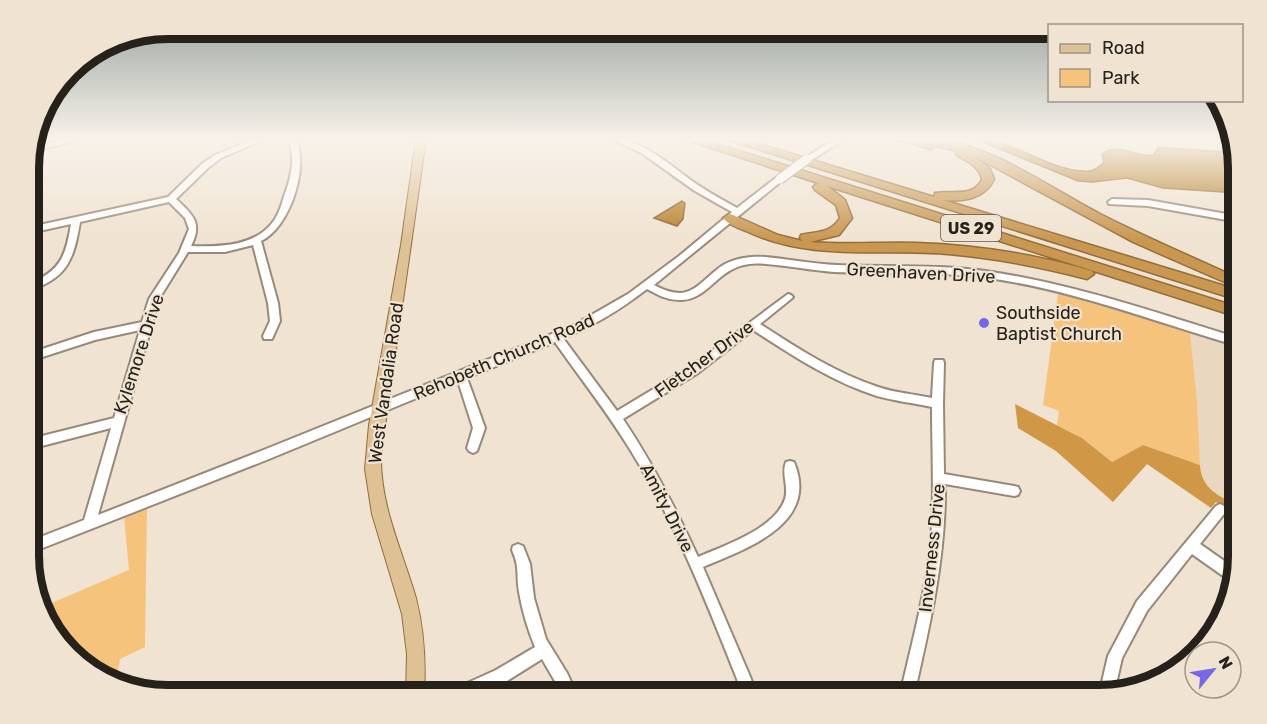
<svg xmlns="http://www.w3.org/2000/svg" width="1267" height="724" font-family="Rubik,sans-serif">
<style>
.built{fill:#e9d7bf}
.green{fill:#f6c37c}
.forest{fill:#d09846}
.water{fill:#b67f2a;stroke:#8b6325;stroke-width:1.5}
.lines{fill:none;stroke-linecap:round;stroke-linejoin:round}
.minor-casing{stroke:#978a7a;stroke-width:4}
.major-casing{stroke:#916e3d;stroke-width:2}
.highway-casing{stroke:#916e3d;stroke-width:3}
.minor{fill:#fff;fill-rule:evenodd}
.major{fill:#dfc196;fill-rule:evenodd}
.highway{fill:#ca9750;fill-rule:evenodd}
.minor-bridge-casing{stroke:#978a7a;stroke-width:11;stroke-linecap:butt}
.minor-bridge{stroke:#fff;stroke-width:9}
.poi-dot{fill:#7669e4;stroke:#f0e3d1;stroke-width:2}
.labels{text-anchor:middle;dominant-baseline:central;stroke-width:4.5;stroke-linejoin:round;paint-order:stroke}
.shield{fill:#f0e3d1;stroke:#635b51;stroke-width:1.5}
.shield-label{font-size:16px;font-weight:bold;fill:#26211a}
.street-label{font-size:18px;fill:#26211a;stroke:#f0e3d1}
.poi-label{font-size:18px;fill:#26211a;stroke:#f0e3d1;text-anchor:start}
.rim{fill:none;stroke:#26211a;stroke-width:8}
</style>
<rect width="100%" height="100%" fill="#f0e3d1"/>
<!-- built -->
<path class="built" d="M1190,332L1238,347V505L1217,497L1200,477L1197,401Z"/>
<!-- green -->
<g class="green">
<path d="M1058,293L1190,332L1197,401L1200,465L1143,445L1112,462L1082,438L1057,425L1059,411L1043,405Z"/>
<path d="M147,508L145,647L120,659L116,682L99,677L52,633L42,607L129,570L124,517Z"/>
</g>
<!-- forest -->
<path class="forest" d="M1015,404L1082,438L1112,462L1143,445L1200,465C1201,488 1219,497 1238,505V516L1216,502L1211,508L1147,464L1113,502L1056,451L1018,428Z"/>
<!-- water -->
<g class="water">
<path d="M975,139C1013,139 1048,170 1084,171C1093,172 1098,168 1104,162L1102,154C1118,141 1137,159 1154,155L1158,147L1236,153L1238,193L1163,188L1127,178L1093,182L1078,181Z"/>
<path d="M682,201L685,203L683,219L677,226L654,218Z"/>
</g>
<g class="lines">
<defs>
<g id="minor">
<path d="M68,139H82L30,152L31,148Z"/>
<path d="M265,139L221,158L208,168L176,199C193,215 203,223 191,246C221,247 258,246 275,219C281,210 283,198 287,188C292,172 295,156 288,139H296C309,168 290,227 261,241L278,303L280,321L272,339H264L263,336L270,321L268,303L253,245L225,252H188L159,299L98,515L261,451L574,325L628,294L679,256L732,212L695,191L643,154L612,139C646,139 674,170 701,187C713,195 725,201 737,208L777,177L780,176L784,179L654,285C662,289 670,293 680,293C697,293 710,272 725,264C737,258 751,256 765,257C789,259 813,264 837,265C888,267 941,264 992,272C1076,285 1157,313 1238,338V346C1155,322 1074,290 988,278C937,271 885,274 834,272C811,270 789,266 766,264C719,258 714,298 682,300C669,301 658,295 647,289C621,309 594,326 563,338L617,411L690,367L788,294L791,295L793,297L791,299L760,324C797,348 835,373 878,387C895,393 914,394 932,398L934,363L935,360H943L944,363L943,404L944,474L1014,486L1018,487L1020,491L1018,495L1014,496L945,484C946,556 930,625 914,695H900C911,647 924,599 930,550C935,503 932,454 932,407C913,403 895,401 877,396C832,382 792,355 753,330L698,373L623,419C652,462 676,509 698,557C725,545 775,529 785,499C789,487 781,474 786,462L790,461L794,462C820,524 746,549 703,567L751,679L755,695H741L737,679C706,601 675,522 631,451C608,413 580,378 555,342L467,378L485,428L477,451L473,453L469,451L467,448L473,428L458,381L269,459L30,553V541L84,520L111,428L30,449V439L114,418L140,330L95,340L30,361V353L94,332L142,322L149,299L179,253L189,229L185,218L169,202L80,222C74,258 68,278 30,290V283C61,271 66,255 71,224L30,233V227L168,197L202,164L215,155L251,140Z"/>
<path d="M835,139H845L810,161H804L803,159Z"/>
<path d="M1112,199L1148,200L1238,216V222L1148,206L1109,204L1108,202Z"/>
<path d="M1220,504L1224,506L1226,510L1224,514L1200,544L1237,570L1233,583L1192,554L1147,611L1122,658L1114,693L1099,695L1108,656L1137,601L1216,506Z"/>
<path d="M518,544L523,546L530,564L534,598L546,639L567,673L577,695H563L542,659L507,681L475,695H450L452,690L496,670L535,647C528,630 522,610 519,592C516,574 520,568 512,550L513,546Z"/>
<path d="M276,683L303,690L305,695H232L234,690L239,688Z"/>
</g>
<path id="major" d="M416,139H426L381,455C380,506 402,550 416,598C424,630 426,662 424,695H406L407,654L402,614L372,514L365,469L369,425L401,245Z"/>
<g id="highway">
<path d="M684,139H701L1238,307V317L827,186L845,200L852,218L839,235L810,242C845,245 880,242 916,243C975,245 1035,254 1092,271L1094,274L1087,279C1041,267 995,258 948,254C879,248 811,262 746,231C738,228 728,224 723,218L729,214L733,215L778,235L802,241L800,238L801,235C817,231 830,234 840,218L836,205L815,190L813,187L818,183Z"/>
<path d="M725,139H743L934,197L935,193C951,190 974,198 982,179C979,167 969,162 958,156L956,154L959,151L936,146L931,149L896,139C910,139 925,137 938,139C997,148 1048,187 1100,214C1145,237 1192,257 1238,278V288L1133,242L974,156L990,169L994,179C985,199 963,202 943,200L1238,290V300Z"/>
</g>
</defs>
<!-- minor casing -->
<use href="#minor" class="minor-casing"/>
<!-- major casing -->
<use href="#major" class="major-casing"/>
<!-- highway casing -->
<use href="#highway" class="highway-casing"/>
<!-- minor -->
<use href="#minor" class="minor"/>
<!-- major -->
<use href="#major" class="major"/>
<!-- highway -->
<use href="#highway" class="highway"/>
<defs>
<path id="minor-bridge" d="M780,179L807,159"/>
</defs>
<!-- minor-bridge casing -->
<use href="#minor-bridge" class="minor-bridge-casing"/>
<!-- minor-bridge -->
<use href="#minor-bridge" class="minor-bridge"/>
</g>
<!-- sky -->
<linearGradient id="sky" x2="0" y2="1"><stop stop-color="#949f9c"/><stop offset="0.58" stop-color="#f8f2ea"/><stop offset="1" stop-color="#f8f2ea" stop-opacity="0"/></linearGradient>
<rect width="1267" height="240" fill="url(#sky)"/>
<!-- markers -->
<circle class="poi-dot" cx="984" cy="323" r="6"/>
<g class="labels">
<!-- shield labels -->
<rect class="shield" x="941" y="215" width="60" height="26" rx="4.5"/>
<g class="shield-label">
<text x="971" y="228">US 29</text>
</g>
<!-- street labels -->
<g class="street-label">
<text transform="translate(921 273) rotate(3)">Greenhaven Drive</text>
<text transform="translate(139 354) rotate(-72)">Kylemore Drive</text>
<text transform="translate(504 357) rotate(-23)">Rehobeth Church Road</text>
<text transform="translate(704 359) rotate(-36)">Fletcher Drive</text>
<text transform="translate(386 383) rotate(-82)">West Vandalia Road</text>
<text transform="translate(667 508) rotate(63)">Amity Drive</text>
<text transform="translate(932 548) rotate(-84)">Inverness Drive</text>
</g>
<!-- poi labels -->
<g class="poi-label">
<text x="996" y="313">Southside<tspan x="996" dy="21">Baptist Church</tspan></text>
</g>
</g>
<!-- crop -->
<path d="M0 0H1267V724H0ZM168 39H1099A129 129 0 0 1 1228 168V556A129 129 0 0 1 1099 685H168A129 129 0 0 1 39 556V168A129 129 0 0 1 168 39Z" fill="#f0e3d1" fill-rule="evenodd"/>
<path class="rim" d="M168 39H1099A129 129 0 0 1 1228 168V556A129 129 0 0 1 1099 685H168A129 129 0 0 1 39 556V168A129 129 0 0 1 168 39Z"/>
<!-- legend -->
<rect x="1048" y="24" width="195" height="78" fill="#f0e3d1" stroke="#9f9588" stroke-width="1.5"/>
<rect x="1060" y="44" width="30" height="9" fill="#dfc196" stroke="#9f9588" stroke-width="1.5"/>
<text x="1102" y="54" font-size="18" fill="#26211a">Road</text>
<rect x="1060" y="69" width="30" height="18" fill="#f6c37c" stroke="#9f9588" stroke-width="1.5"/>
<text x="1102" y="84" font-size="18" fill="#26211a">Park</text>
<!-- north arrow -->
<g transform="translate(1213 670) rotate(60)"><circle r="28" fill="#f0e3d1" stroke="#9f9588" stroke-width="1.5"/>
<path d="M0-4.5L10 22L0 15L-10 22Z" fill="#7669e4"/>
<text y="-9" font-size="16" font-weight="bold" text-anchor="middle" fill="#26211a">N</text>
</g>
</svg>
